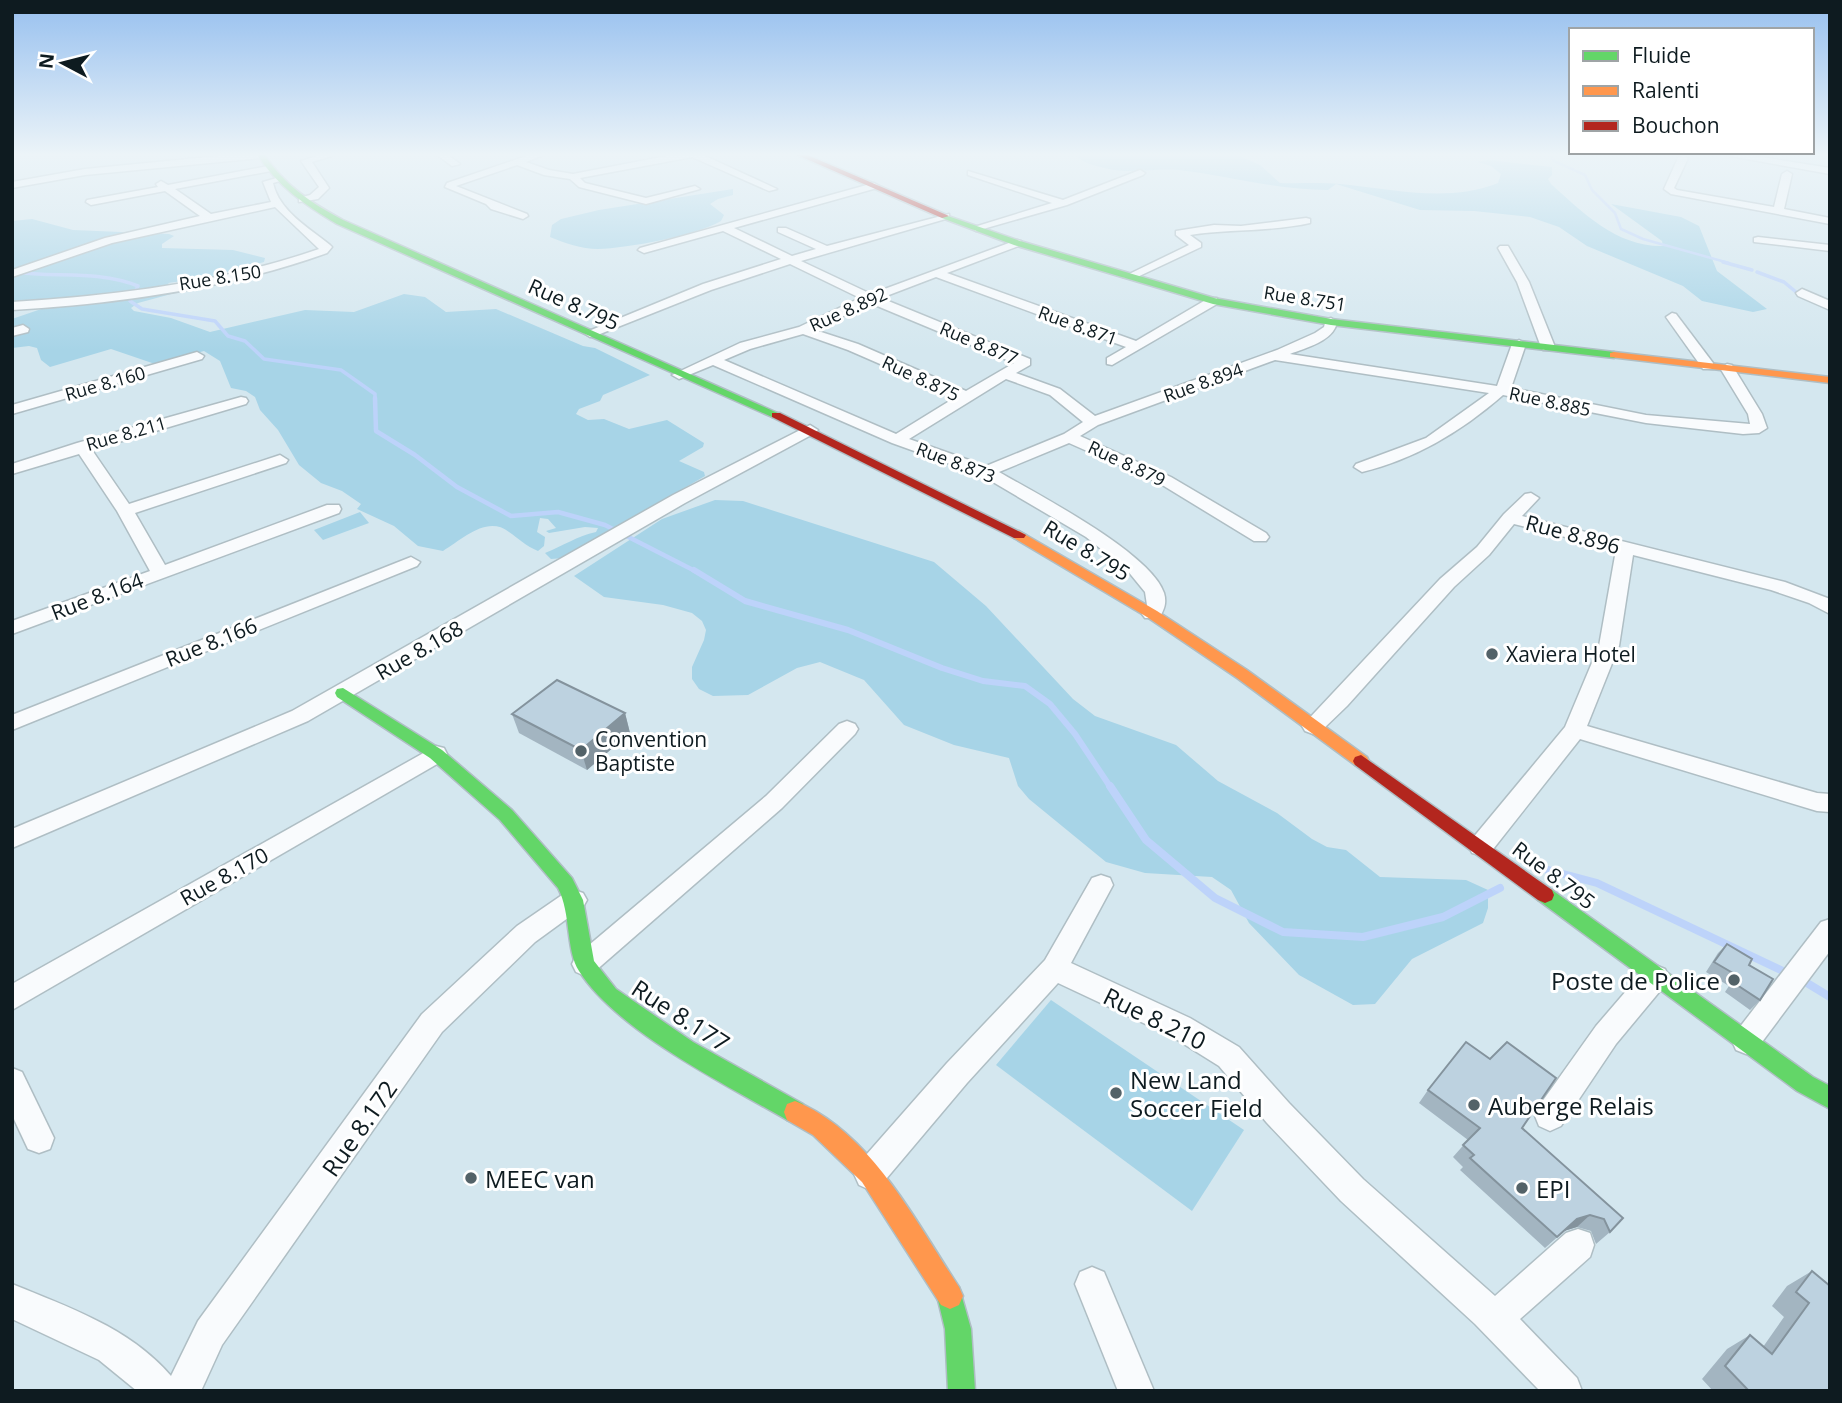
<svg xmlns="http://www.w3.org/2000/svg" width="1842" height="1403" font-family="'Open Sans',sans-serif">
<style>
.green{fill:#a7d4e7}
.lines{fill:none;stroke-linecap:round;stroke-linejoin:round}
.stream-far4{stroke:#bdd3fa;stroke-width:2.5}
.stream-far3{stroke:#bdd3fa;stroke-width:3.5}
.stream-far2{stroke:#bdd3fa;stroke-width:4.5}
.stream-far1{stroke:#bdd3fa;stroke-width:6}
.stream{stroke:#bdd3fa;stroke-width:8}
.street-casing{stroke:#afbec4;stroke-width:3}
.fast-casing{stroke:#afbec4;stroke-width:3}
.slow-casing{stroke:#afbec4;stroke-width:3}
.jam-casing{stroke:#afbec4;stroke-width:3}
.street{fill:#f9fbfd;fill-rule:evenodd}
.fast{fill:#63d668;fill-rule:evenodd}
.slow{fill:#ff974d;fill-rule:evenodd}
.jam{fill:#b3261e;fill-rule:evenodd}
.wall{fill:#a3b5c1}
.shaded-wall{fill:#84939d}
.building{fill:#bdd2e0;stroke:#84939d;stroke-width:2}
.poi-dot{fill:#536268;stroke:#fff;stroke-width:2.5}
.labels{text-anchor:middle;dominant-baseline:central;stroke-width:6;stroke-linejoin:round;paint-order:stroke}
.far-street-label{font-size:18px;fill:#0e1b20;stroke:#fff}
.street-label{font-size:21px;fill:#0e1b20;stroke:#fff}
.poi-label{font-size:21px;fill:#0e1b20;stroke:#fff;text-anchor:start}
.near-poi-label{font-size:24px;fill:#0e1b20;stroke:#fff;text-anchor:start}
.near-street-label{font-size:24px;fill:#0e1b20;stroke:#fff}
</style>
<rect width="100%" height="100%" fill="#d4e7ef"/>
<!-- green -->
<g class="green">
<path d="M1075,154H1235L1260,165L1280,183C1300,184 1320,182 1340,184C1392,189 1448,203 1498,183L1501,174L1491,166L1478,162L1488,160L1552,167V175L1548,179L1551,184C1583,213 1617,247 1663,246L1662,241L1611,204L1681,217L1699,226L1717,271L1767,309L1753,312L1702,301L1683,286L1587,246L1559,227L1530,217L1474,211L1420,210L1336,184L1328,190C1277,190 1229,176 1179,170C1156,168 1131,174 1109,169C1097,166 1082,164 1075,154Z"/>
<path d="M733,189V195L718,199L710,204L724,215L721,221C695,236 628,248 598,249C581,249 565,243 550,237L552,225L561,219L599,210Z"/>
<path d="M32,219L73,230L169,234L174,236L162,244V248L233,250L265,258L264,262L205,278L168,283L171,286L197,287L138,303L131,308L134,311L171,318L210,332L305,310L354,312L404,294L425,297L446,312L496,309L583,346L595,348L650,375L603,395L600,401L579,409L576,414L588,420L604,419L629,429L667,420L704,443L703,447L679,461L704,472L705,476L564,558L551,559L545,553C563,546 577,536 596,532L598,528L585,527L549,533L546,531L556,528L548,519L540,518L537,532L545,537L544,546L538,551C526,546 519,539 509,532C487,515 463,539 443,551L418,546L394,526L357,509L361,504L342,491L321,483L299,465L278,430L260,410L255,397L246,391L231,388L220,361L204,351L155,364L111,349L50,367L41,360L37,348L29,346L12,348V319L50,306L12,303V221Z"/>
<path d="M715,500L743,501L934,562L986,606L1073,699L1095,716L1176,745L1218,781L1277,813L1312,839L1327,847L1346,850L1380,877L1466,880L1488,890V908L1483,923L1412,959L1375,1004L1353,1005L1299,975L1249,923L1231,890L1212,877L1145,873L1106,862L1029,799L1018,786L1009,758L954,745L904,725L864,680L820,662L797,668L748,695L713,696L699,689L692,679V667L704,640L706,630L702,621L692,613L663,605L604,597L574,576L662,519Z"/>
<path d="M360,512L369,523L323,540L314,530Z"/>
<path d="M1051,1000L1244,1130L1192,1211L996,1065Z"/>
</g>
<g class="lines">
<!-- stream-far4 -->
<path class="stream-far4" d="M1549,154L1554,161L1585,175L1592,190L1615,213L1621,229L1643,239L1729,263"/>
<!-- stream-far3 -->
<g class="stream-far3">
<path d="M1723,262L1752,270"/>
<path d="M14,272C57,278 97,270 138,286L130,301L142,309L215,321L228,336L245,341L264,359L341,370L375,394V400"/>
<path d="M1757,272L1784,282L1796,292"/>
</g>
<!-- stream-far2 -->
<path class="stream-far2" d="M375,398L376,431L415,455L457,487L511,516L558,512L605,525L697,572"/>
<!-- stream-far1 -->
<path class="stream-far1" d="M694,570L745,601L848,630L942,668L983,681L1025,686L1050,704L1075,734L1111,788"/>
<!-- stream -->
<g class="stream">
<path d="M1110,786L1146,840L1215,898L1283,932L1363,937L1443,917L1500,888"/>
<path d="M1537,867L1597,883L1785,972"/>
<path d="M1807,983L1830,997"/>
</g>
<defs>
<g id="street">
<path d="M239,154L265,155L260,158L85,175L12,188V182L85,169Z"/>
<path d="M322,154H338L312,162L329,188L318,199L299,202V198L310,195L319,187L301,161Z"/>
<path d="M436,154H447L460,164L452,166Z"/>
<path d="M532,154H546L526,162L549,170L573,174L677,154H701L777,189L769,191L692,157L580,178L585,183L646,198L695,186L700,189L646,204L579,187L570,179L544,175L517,165L456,186L527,214L528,216L523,219L491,209L486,204L445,187L447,183Z"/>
<path d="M1719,154H1742L1830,168V174Z"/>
<path d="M1683,155L1688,158L1674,188L1677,190L1774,207L1782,174L1787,171L1792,174L1784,209L1830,218V224L1671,194L1664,189L1678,158Z"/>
<path d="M268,166L273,169L271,171L175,189L211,214L271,202L263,182L280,177V181L273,183C279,211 309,228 330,245L332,247L327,253C231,288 114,304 12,310V302C112,296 225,282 319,249L275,207L112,243L12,277V270L105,238L200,216L165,191L91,205L86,202L87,200L158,187L156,184L161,181L168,185Z"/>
<path d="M1140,170L1145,173L1143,175L1067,205L976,231L971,228L1052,203L968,175V171L1063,200Z"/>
<path d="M874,183L879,186L877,188L734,228L792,256L816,249L778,232V228H786L827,246L949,214V218L801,261L871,294L1017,240L1021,241V245L947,273L1136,341L1209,298H1217V304L1112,365L1107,364V358L1126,347L936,277L881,298L1030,359V365L1016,373L1060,389L1095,416L1277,350L1315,333L1324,327L1326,319L1331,318L1337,322C1334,341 1305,348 1290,354L1497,386L1512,344L1519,340L1526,344L1511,388L1646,415L1750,424L1748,414L1720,368L1727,364L1732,365L1762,414L1767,428L1759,433L1743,434L1646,423L1503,395C1462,431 1415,459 1362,472L1354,467L1356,464L1426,438L1489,393L1275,360L1098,425L1080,436L1171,477L1266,533L1269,537L1266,541H1254L1159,483L1069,443L999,472C1037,494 1151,553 1164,593C1167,603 1164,610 1159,618H1145L1142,614L1147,605L1145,592L1127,570L1086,537L981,475L892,443L713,365L679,379L672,375L740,343L799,327L860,298L790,264L711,290L595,336L590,337L584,333L703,284L781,259L723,231L644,253L638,250L640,248ZM870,303L1014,363L966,391L858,344L815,330ZM803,334L848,350L956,397L896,434L724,360L750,349ZM1006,379L1050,395L1083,422L1064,434L986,466L909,439Z"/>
<path d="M1306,218L1310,219V223C1270,232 1229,229 1190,235L1201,243V247L1133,279L1123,277L1189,245L1176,235V231L1214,225L1241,226Z"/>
<path d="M1758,237L1830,245V251L1754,242V238Z"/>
<path d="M1500,246H1508L1529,282L1555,347L1553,350H1543L1541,347L1517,282L1498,248Z"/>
<path d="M1802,289L1830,301V310L1798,296L1796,293Z"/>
<path d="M1672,313L1676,314L1713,363V369H1703L1666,317Z"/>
<path d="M23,325L29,329L28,332L12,336V328Z"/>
<path d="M197,352L204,356L202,359L12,414V405Z"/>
<path d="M241,397L246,398L248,401L246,404L92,450L129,504L274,457L280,455L288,460L286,463L135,513L165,565L327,505H339L341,509L339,513L12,634V621L150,571L117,511L79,454L12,474V464L77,443Z"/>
<path d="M810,425L818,430L815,433L685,503L308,721L12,848V829L292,711L673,495Z"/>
<path d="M1531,493L1539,498L1522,516L1785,582L1830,599V614L1809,603L1771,590L1633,555L1619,646L1587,726L1817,793L1830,794V812L1817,811L1580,739L1490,853L1481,855L1472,853L1469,846L1472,839L1565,727L1599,646L1616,550L1514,524L1489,555L1454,587L1347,706L1321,731L1313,734L1305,731L1302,726L1440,579L1477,547L1504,514L1525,494Z"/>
<path d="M411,557L420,562L417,566L12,730V715Z"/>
<path d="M847,721L855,724L858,729L855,734L782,808L594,972L585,976L576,972L572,964L576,956L766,796L839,724Z"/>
<path d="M436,746L444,748L447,754L444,760L12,1010V984Z"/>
<path d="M1101,875L1110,878L1113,885L1071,963L1190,1018L1239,1047L1289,1103L1363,1179L1495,1296L1566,1233L1578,1229L1590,1233L1594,1245L1590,1257L1520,1319L1577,1378L1582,1391H1540L1475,1324L1341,1201L1267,1123L1219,1066L1171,1036L1058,983L967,1083L881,1185L870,1190L859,1185L854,1174L859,1163L947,1063L1045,960L1092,878Z"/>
<path d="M574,890L583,893L587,900L583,907L535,942L442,1032L222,1345L201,1391H137L99,1360L12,1319V1284C68,1307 130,1328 171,1376L198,1321L422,1014L517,926L565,893Z"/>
<path d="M1830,919V951L1756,1050L1746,1054L1736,1050L1732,1041L1736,1032L1821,922Z"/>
<path d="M1655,965L1665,969L1669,977L1665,985L1616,1044L1561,1126L1550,1131L1539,1126L1535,1116L1539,1106L1596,1026L1645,969Z"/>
<path d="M12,1068L22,1072L54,1138L50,1149L39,1153L28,1149L12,1115Z"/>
<path d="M1092,1267L1104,1272L1154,1391H1118L1075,1284L1080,1272Z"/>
</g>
<g id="fast">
<path d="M257,154H264C284,185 311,203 343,220L782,415L772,417L337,224C305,205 277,186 257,154Z"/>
<path d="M942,214L1020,241L1214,298L1331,319L1614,352L1619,355L1614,358L1331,325L1213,304L1014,245L942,218Z"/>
<path d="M343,688L442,750L512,810L572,878L583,900L594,961L616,989L693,1042L803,1104L806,1112L803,1120L795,1123L787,1120C725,1084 617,1031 579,971C566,951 571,913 558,888L500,820L430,758L337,697L335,693L337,689Z"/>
<path d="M1545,887L1552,890L1813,1077L1830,1086V1109L1797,1091L1538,900L1536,895L1538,890Z"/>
<path d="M950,1283L959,1287L971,1329L975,1391H948L945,1329L937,1296L941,1287Z"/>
</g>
<g id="slow">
<path d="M1614,352L1830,377V383L1610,357V353Z"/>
<path d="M1019,531L1157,611L1247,670L1367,757L1369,761L1367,765H1355L1237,678L1147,617L1014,538L1012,535Z"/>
<path d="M795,1101C871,1132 916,1222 959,1287L963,1296L959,1305L950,1309L941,1305L862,1182L813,1135L787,1120L784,1112L787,1104Z"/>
</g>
<g id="jam">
<path d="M795,154H805L949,216L942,218Z"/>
<path d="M772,413H780L1026,535L1024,538H1014L772,417Z"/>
<path d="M1361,755L1552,890L1554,895L1552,900L1545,903L1538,900L1355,765L1353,761L1355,757Z"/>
</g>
</defs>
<!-- street casing -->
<use href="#street" class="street-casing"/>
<!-- fast casing -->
<use href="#fast" class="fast-casing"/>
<!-- slow casing -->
<use href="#slow" class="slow-casing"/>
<!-- jam casing -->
<use href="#jam" class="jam-casing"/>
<!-- street -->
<use href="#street" class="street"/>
<!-- fast -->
<use href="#fast" class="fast"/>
<!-- slow -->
<use href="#slow" class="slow"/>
<!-- jam -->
<use href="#jam" class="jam"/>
</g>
<!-- wall -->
<g class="wall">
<path d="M625,713L630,733L587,770L519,733L512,714Z"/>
<path d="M1727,944L1749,965L1760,1000L1750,1010L1725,992L1729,986L1706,972L1718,953Z"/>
<path d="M1428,1090L1623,1218L1610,1232L1596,1244L1591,1231L1577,1227L1564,1231L1545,1248L1460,1170L1463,1167L1453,1157L1468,1140L1419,1103Z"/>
<path d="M1812,1271L1830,1391H1713L1702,1379L1727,1349L1750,1335L1763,1347L1784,1317L1772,1306L1787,1286Z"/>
</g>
<!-- shaded-wall -->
<g class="shaded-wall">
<path d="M625,713L630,733L587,770L581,750Z"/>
<path d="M1590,1215L1577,1227L1564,1231L1545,1248L1577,1219Z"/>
</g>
<!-- building -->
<g class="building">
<path d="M557,680L625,713L581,750L512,714Z"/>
<path d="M1727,944L1752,959L1749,965L1773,979L1760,1000L1734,983L1738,976L1714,962Z"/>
<path d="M1466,1042L1490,1059L1507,1042L1556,1078L1522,1128L1623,1218L1610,1232L1604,1219L1590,1215L1577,1219L1557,1237L1470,1158L1474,1155L1463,1145L1480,1128L1428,1090Z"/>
<path d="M1812,1271L1830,1286V1391H1749L1725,1366L1750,1335L1772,1354L1809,1303L1796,1292Z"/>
</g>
<!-- sky -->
<linearGradient id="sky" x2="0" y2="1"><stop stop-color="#97c0ef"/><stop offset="0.44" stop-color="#ecf4f8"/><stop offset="1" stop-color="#ecf4f8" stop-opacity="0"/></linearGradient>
<rect width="1842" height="351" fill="url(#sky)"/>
<!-- markers -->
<g class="poi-dot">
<circle cx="1492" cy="654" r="7"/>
<circle cx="581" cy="751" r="7"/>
<circle cx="1734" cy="980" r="7"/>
<circle cx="1116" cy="1093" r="7"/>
<circle cx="1474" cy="1105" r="7"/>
<circle cx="471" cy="1178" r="7"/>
<circle cx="1522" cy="1188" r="7"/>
</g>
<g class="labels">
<!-- far-street labels -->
<g class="far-street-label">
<text transform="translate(220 277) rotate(-9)">Rue 8.150</text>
<text transform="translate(1305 298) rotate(9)">Rue 8.751</text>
<text transform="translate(848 309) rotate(-24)">Rue 8.892</text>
<text transform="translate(1078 325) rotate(20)">Rue 8.871</text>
<text transform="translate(979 343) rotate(23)">Rue 8.877</text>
<text transform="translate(921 378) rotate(25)">Rue 8.875</text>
<text transform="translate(1203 382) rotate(-20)">Rue 8.894</text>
<text transform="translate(105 383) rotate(-16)">Rue 8.160</text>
<text transform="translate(1550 401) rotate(12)">Rue 8.885</text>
<text transform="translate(126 433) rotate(-16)">Rue 8.211</text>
<text transform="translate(956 462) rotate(21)">Rue 8.873</text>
<text transform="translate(1127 463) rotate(25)">Rue 8.879</text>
</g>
<!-- street labels -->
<g class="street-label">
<text transform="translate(574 304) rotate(24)">Rue 8.795</text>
<text transform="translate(1573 534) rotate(15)">Rue 8.896</text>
<text transform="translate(1087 550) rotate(31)">Rue 8.795</text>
<text transform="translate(97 596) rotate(-21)">Rue 8.164</text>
<text transform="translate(211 642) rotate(-22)">Rue 8.166</text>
<text transform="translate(419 650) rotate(-30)">Rue 8.168</text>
<text transform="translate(1554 875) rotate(37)">Rue 8.795</text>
<text transform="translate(224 876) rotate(-29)">Rue 8.170</text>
</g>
<!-- poi labels -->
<g class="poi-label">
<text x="1506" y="654">Xaviera Hotel</text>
<text x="595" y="739">Convention<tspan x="595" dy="24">Baptiste</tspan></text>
</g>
<!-- near-poi labels -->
<g class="near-poi-label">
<text x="1720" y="980" text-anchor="end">Poste de Police</text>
<text x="1130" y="1079">New Land<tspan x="1130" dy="28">Soccer Field</tspan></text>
<text x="1488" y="1105">Auberge Relais</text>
<text x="485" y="1178">MEEC van</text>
<text x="1536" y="1188">EPI</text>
</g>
<!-- near-street labels -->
<g class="near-street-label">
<text transform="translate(681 1015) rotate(33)">Rue 8.177</text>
<text transform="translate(1155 1018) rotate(26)">Rue 8.210</text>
<text transform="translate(359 1128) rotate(-55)">Rue 8.172</text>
</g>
</g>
<!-- border -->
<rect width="1842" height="1403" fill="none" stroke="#0e1b20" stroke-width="28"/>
<!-- legend -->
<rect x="1569" y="28" width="245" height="126" fill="#ffffff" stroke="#9fa4a6" stroke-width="2"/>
<rect x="1583" y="51" width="35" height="10" fill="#63d668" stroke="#9fa4a6" stroke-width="2"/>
<text x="1632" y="63" font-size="21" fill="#0e1b20">Fluide</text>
<rect x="1583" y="86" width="35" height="10" fill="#ff974d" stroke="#9fa4a6" stroke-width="2"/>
<text x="1632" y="98" font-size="21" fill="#0e1b20">Ralenti</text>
<rect x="1583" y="121" width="35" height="10" fill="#b3261e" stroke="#9fa4a6" stroke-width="2"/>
<text x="1632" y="133" font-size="21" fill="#0e1b20">Bouchon</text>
<!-- north arrow -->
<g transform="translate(63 63) rotate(277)" stroke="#ffffff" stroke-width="5" paint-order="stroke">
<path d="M0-5L12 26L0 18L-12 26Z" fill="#0e1b20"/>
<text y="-10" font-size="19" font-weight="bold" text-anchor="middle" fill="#0e1b20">N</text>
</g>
</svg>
